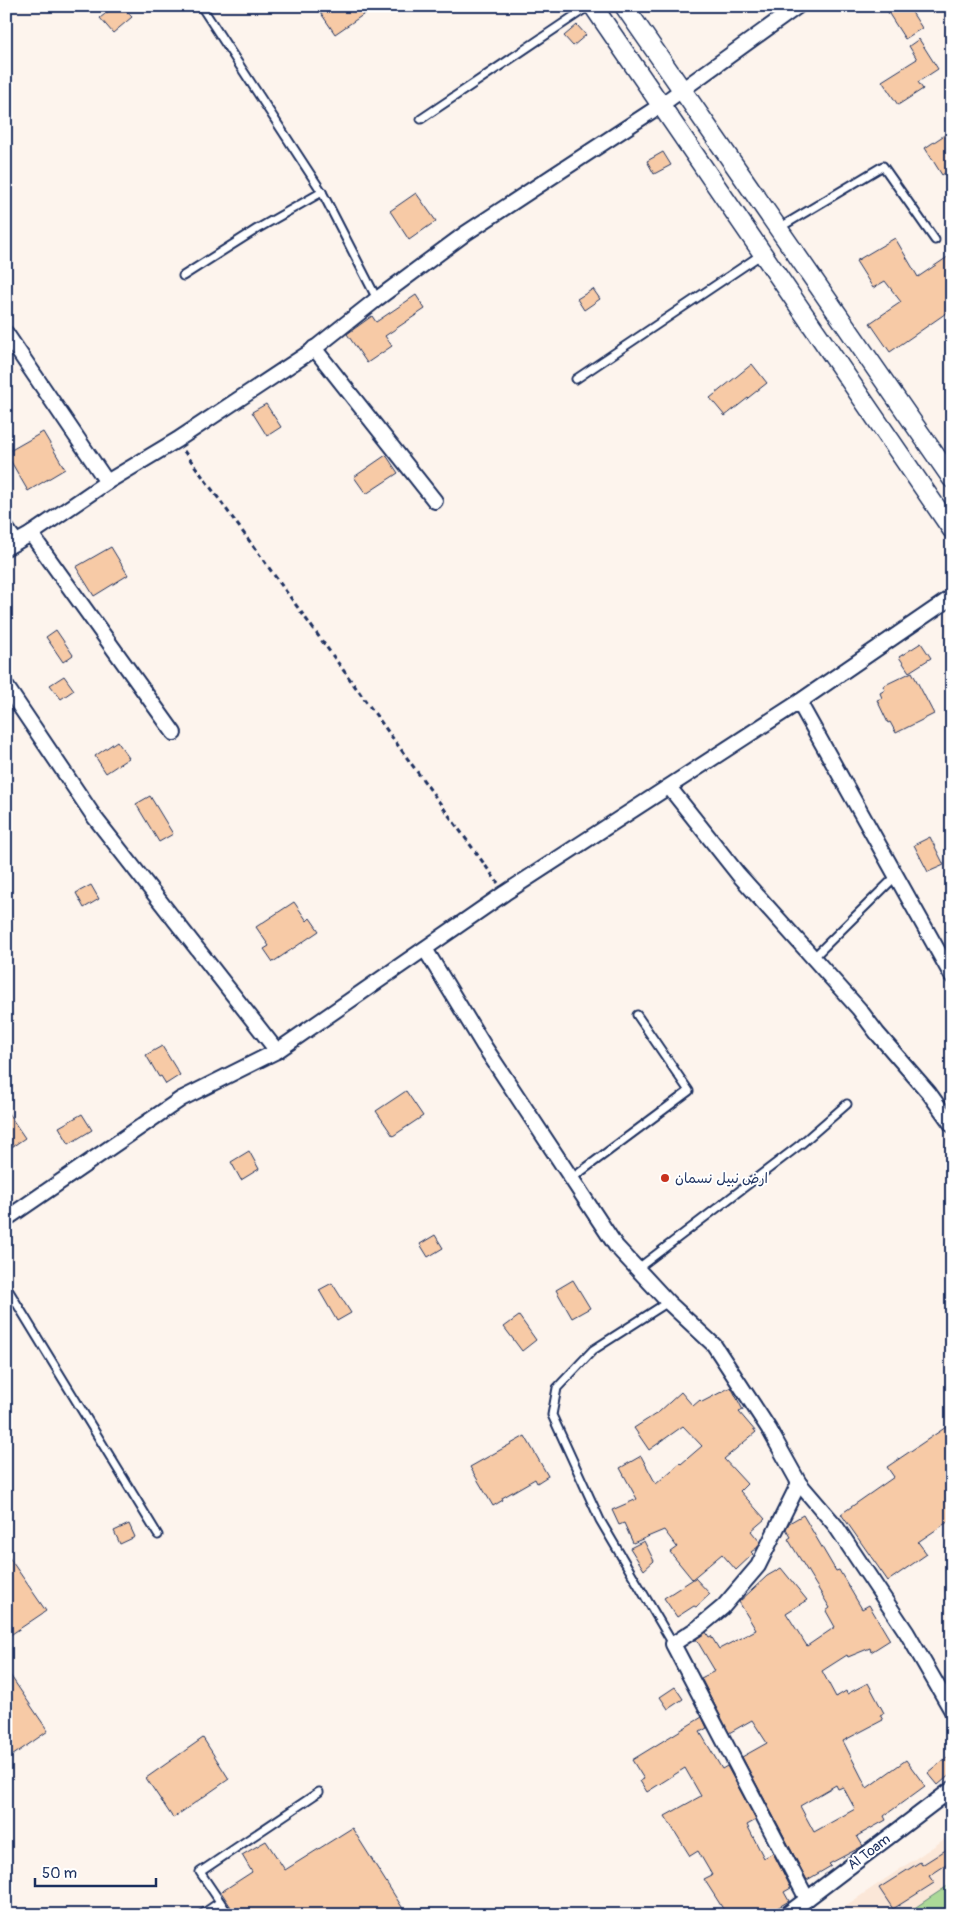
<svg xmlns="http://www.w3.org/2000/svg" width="958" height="1921" font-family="Pangolin,'Playpen Sans Arabic',sans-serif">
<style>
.built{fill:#fbe7d8}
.green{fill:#acd998;stroke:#64847b}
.building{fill:#f7caa6;stroke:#1b2f5e;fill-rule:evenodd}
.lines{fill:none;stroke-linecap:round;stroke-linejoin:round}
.service-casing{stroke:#1b2f5e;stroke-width:11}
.minor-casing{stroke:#1b2f5e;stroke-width:18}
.tertiary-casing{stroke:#1b2f5e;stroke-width:21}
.path{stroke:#1b2f5e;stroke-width:3;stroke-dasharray:5 4;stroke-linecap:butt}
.service{stroke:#fff;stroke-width:7}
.minor{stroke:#fff;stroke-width:14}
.tertiary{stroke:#fff;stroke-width:18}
.poi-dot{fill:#c8321e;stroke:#fff;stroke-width:2}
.labels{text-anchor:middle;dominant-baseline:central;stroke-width:4;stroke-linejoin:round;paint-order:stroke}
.poi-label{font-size:14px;fill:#1b2f5e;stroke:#fff;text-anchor:start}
.street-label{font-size:14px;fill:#1b2f5e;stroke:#fff}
</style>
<rect width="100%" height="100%" fill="#fdf4ed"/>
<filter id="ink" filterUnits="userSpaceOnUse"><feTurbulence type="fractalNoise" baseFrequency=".02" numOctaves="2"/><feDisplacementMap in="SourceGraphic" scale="10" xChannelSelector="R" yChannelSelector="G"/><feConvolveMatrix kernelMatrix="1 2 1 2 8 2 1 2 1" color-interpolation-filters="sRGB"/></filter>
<g filter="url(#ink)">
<!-- built -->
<path class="built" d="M952,1834V1915H832Z"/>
<!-- green -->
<path class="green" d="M949,1885L952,1889V1915H904Z"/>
<!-- building -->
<g class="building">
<path d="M115,6H122L132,17L113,33L100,18Z"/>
<path d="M316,6H376L335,34Z"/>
<path d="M884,6H908L922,28L905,39Z"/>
<path d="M577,25L586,35L573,46L564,36Z"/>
<path d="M919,39L938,69L918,82L923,89L898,105L882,81L917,59L909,46Z"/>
<path d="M952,130V168L942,175L925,148Z"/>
<path d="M663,152L671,165L654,174L647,161Z"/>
<path d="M416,193L436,221L409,240L390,211Z"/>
<path d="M895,238L918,277L952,254V309L890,352L870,323L901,302L885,281L873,288L856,261Z"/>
<path d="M593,289L600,299L584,310L577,299Z"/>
<path d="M416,295L425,309L385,336L392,346L367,363L347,334L372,316L376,322Z"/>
<path d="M752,364L767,383L725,416L710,398Z"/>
<path d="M266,404L281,427L267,436L252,412Z"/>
<path d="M43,432L65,469L28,491L6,453Z"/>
<path d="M386,455L398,473L366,494L354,477Z"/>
<path d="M111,547L128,575L94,596L76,567Z"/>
<path d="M56,630L73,655L63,662L46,637Z"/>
<path d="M921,643L931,658L909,672L899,657Z"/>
<path d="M912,672L934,714L896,733L890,722L888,723L877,700L882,698L880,693L885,690L883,686Z"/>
<path d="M64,676L74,690L61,699L50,685Z"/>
<path d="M117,741L129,758L106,773L95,756Z"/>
<path d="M150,796L173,834L159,842L136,804Z"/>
<path d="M930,837L944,865L928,872L914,845Z"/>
<path d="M91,885L99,899L84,908L76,893Z"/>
<path d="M294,902L307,921L310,918L319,931L273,962L264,949L269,946L256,927Z"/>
<path d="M162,1046L180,1075L166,1084L161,1076L159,1077L146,1055Z"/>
<path d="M406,1091L423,1116L393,1136L376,1111Z"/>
<path d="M6,1110L25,1138L6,1151Z"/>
<path d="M82,1114L92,1130L69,1144L59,1127Z"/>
<path d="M249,1151L259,1169L241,1180L231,1162Z"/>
<path d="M435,1235L443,1248L428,1257L420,1244Z"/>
<path d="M573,1280L590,1308L572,1318L556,1290Z"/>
<path d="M332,1283L351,1313L337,1321L319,1290Z"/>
<path d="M519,1316L536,1340L522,1351L504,1327Z"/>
<path d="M731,1387L743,1410L739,1412L756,1432L724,1459L747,1484L740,1491L765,1519L751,1531L760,1542L758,1547L751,1552L753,1554L736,1570L722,1554L692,1579L670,1552L677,1547L664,1530L633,1543L624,1523L619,1525L612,1510L637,1499L620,1468L641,1456L656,1484L680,1463L681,1464L702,1446L683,1426L649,1450L634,1428L659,1412L681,1392L693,1406L700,1400L702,1402Z"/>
<path d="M952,1423V1519L918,1542L927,1554L888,1581L841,1514L894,1477L887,1467Z"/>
<path d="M525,1436L548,1476L537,1483L535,1479L502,1498L503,1500L493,1506L470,1467Z"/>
<path d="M803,1515L836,1571L839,1570L862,1609L869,1605L890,1640L871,1652L870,1648L848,1657L847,1655L822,1671L836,1697L846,1691L847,1694L868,1683L884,1713L880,1715L883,1720L843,1741L867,1788L906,1760L925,1786L884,1816L886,1820L857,1836L863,1846L829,1864L831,1866L807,1880L742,1757L767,1743L752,1720L729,1733L701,1678L715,1671L696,1639L706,1632L709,1637L711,1636L719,1649L756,1630L739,1602L767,1576L781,1568L807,1600L786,1613L807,1646L835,1627L826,1611L830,1608L788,1539L791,1537L786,1529L789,1523ZM836,1785L838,1789L843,1787L855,1809L814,1832L800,1806Z"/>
<path d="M129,1524L135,1537L120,1544L114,1531Z"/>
<path d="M644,1541L654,1561L644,1570L630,1548Z"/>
<path d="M6,1553L46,1611L6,1638Z"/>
<path d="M695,1578L710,1594L696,1607L694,1606L677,1617L664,1598Z"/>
<path d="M6,1669L48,1731L6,1760Z"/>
<path d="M675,1687L683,1699L668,1709L660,1697Z"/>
<path d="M702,1717L707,1728L700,1732L722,1769L727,1766L756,1820L747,1825L764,1858L773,1853L791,1888L784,1892L789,1901L765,1915H727L704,1879L712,1875L698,1851L690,1856L665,1816L701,1796L685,1768L647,1792L640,1781L644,1779L632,1760Z"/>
<path d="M203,1738L229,1779L173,1818L146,1778Z"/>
<path d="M952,1753V1773L938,1785L928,1773Z"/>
<path d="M352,1828L407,1915H236L221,1892L252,1872L242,1855L266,1841L285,1870Z"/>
<path d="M952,1846V1861L929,1876L934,1883L893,1909L879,1888L920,1862L922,1865Z"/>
</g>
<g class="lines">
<defs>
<g id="service">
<path d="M201,6L322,192L377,299"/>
<path d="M421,119L589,6"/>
<path d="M779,228L883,166L935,240"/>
<path d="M183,276L257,229L322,192"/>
<path d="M576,379L762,254"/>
<path d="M813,958L896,876"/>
<path d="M571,1179L689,1091L637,1015"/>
<path d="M637,1269L801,1144L847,1104"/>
<path d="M6,1286L158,1535"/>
<path d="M668,1302L593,1350L557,1388L552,1415L600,1520L673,1644"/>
<path d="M201,1915L220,1902"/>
<path d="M229,1915L200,1872L319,1792"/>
</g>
<g id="minor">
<path d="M6,333L107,482"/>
<path d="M314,348L435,501"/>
<path d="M6,528L16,542"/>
<path d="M31,534L174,733"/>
<path d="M6,548L31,534L107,482L177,440L310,352L377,299L466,233L661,105L798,6"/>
<path d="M6,686L95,818L277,1051"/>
<path d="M799,702L952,976"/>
<path d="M669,787L738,874L859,1009L877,1033L929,1093L952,1125"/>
<path d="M425,949L484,1046L616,1246L668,1302L714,1345L769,1429L799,1483L835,1525L907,1633L952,1711"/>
<path d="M6,1219L181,1099L277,1051L505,893L799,702L952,597"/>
<path d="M799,1483L758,1566L723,1607L699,1627L673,1644L807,1899"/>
<path d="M786,1915L952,1789"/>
</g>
<g id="tertiary">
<path d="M593,6L952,530"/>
<path d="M624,6L952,479"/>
</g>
</defs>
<!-- service casing -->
<use href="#service" class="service-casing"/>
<!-- minor casing -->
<use href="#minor" class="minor-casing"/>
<!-- tertiary casing -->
<use href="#tertiary" class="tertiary-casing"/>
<!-- path -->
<path class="path" d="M184,451L498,883"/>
<!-- service -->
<use href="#service" class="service"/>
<!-- minor -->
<use href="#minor" class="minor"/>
<!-- tertiary -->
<use href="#tertiary" class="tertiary"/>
</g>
</g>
<!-- markers -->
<circle class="poi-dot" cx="665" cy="1178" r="5"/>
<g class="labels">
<!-- poi labels -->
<g class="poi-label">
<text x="675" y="1178">ارض نبيل نسمان</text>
</g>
<!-- street labels -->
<g class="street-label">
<text transform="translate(869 1852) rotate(-37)">Al Toam</text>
</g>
</g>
<!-- margin -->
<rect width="958" height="1921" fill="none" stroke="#fff" stroke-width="25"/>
<rect x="12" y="12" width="933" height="1896" fill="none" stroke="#1b2f5e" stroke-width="2" filter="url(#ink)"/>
<!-- scale -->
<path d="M35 1878v8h121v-8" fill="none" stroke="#1b2f5e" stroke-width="2.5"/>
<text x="42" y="1878" font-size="15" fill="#1b2f5e" stroke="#ffffff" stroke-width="4" paint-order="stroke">50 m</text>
</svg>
